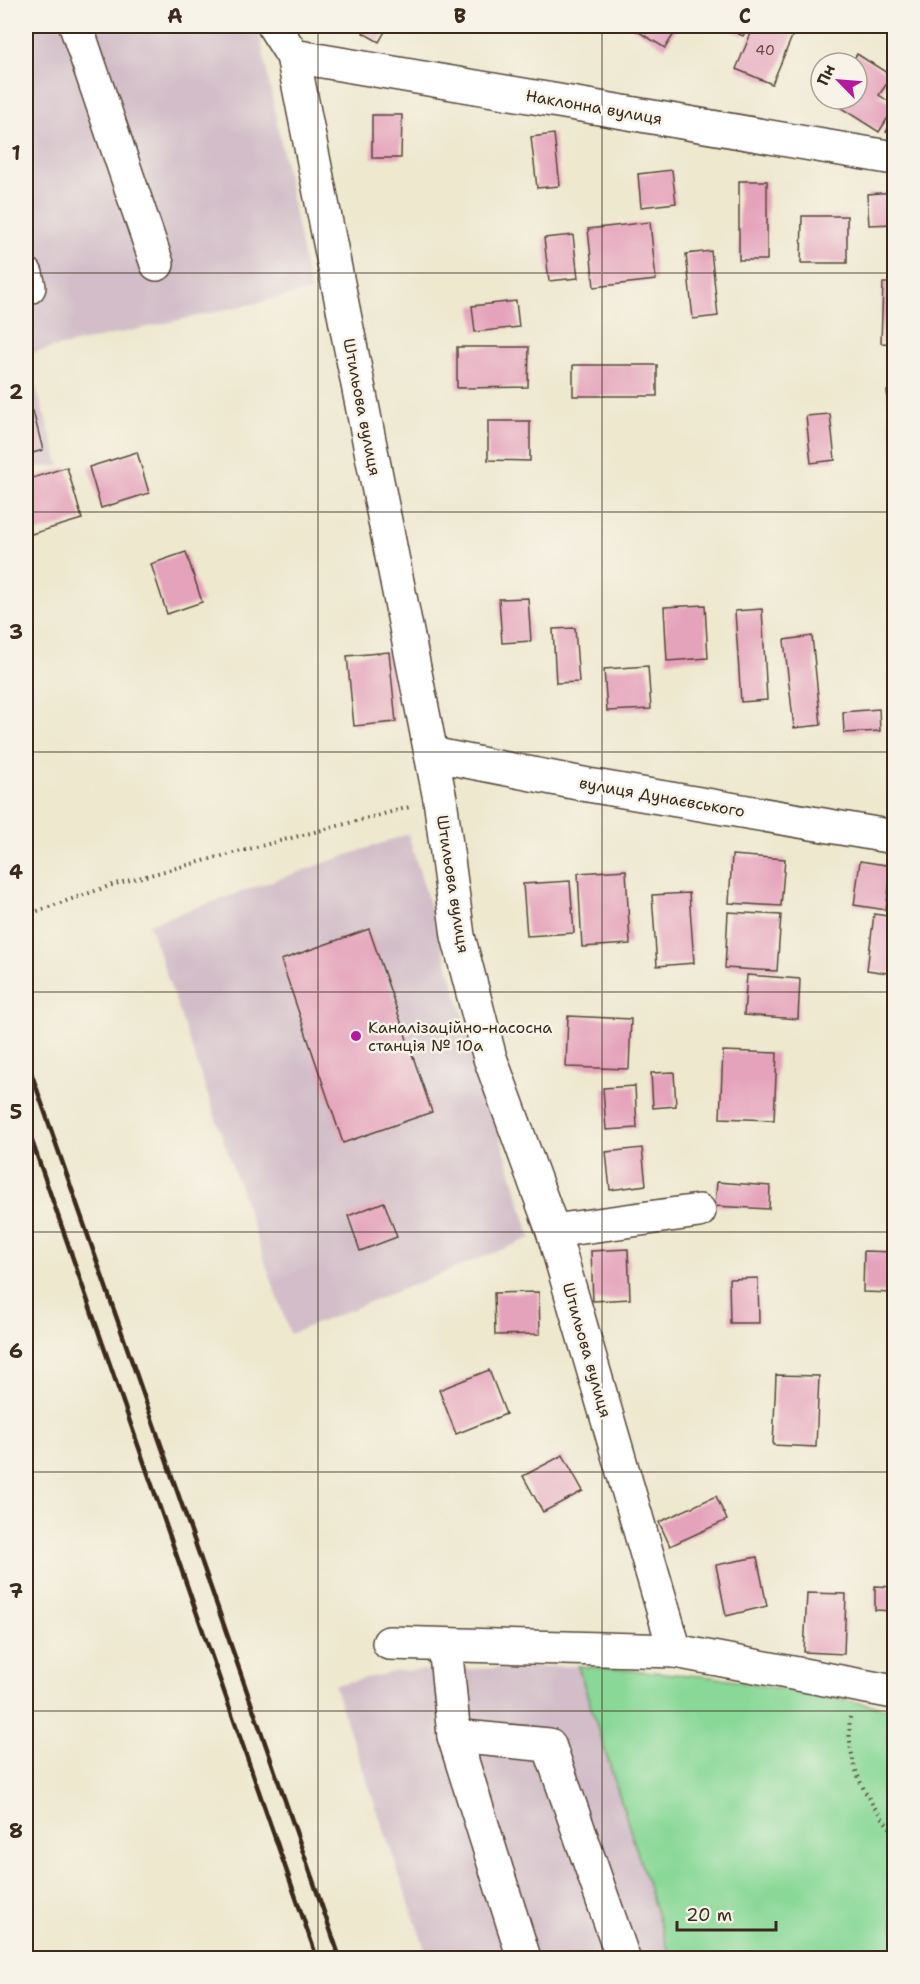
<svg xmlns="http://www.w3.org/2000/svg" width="920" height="1984" font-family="'Shantell Sans',sans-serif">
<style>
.industrial{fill:#d2bdc8}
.green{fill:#89d897;stroke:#62815a;stroke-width:1.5}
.building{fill:#e5a3bb}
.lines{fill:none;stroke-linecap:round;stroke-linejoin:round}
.minor-casing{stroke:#564639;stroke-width:36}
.path{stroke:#564639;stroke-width:4;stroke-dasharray:1.5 4.5;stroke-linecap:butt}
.minor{stroke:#fff;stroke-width:33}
.rail{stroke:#3b2a1e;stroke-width:4.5}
.grid{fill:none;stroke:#3b2a1e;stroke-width:1.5;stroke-opacity:0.55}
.poi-dot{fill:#b5179e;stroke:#f7f3e8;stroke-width:2}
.labels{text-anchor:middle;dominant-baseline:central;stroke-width:5;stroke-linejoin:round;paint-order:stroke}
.number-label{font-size:14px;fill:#664845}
.street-label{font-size:16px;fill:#3b2a1e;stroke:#f7f3e8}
.poi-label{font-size:16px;fill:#3b2a1e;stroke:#f7f3e8;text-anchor:start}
.neatline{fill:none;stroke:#3b2a1e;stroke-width:2}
.grid-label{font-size:20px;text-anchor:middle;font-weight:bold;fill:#3b2a1e}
</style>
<rect width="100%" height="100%" fill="#f7f3e8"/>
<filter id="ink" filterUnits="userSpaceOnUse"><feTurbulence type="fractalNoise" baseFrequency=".0167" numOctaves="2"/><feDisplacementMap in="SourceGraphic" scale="12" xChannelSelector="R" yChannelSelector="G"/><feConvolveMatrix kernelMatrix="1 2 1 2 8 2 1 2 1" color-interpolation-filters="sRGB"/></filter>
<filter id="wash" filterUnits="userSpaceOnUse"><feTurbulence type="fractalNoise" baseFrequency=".008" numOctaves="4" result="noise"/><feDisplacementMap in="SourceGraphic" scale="24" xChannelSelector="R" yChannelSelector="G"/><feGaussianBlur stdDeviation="1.35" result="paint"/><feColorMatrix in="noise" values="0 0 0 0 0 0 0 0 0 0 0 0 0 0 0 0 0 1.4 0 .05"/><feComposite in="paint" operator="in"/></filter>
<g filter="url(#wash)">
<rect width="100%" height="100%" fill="#eee8cf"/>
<!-- industrial -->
<g class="industrial">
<path d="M26,26H258L310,291L26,354L60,466L26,467Z"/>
<path d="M408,834L531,1238L290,1334L149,924Z"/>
<path d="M578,1666L671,1958H428L334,1685L398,1671Z"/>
</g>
<!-- green -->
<path class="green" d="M578,1666L713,1677L894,1709V1958H671Z"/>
<g id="blocks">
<!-- building -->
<g class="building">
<path d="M367,26H388L379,42L363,33Z"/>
<path d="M629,26H679L665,48Z"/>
<path d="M723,26H749L743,36Z"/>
<path d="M754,26H789L787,29L794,32L772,84L736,69Z"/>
<path d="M816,26H833L830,32Z"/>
<path d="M857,54L892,76L879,95L894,105V108L879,132L827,99H857V63H851Z"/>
<path d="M372,115H402L401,158H372Z"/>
<path d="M894,116V134L886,132Z"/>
<path d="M554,134L560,186L537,188L531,137Z"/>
<path d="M672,170L676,203L641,207L638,174Z"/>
<rect x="739" y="181" width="28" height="79"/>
<path d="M894,192V224L869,225L867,194Z"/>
<path d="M802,216H847V263H801Z"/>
<path d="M650,222L656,280L594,287L588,229Z"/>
<path d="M573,235L578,278L549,281L544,238Z"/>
<path d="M711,251L718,316L693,319L686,254Z"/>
<path d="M883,283H894V344L881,343Z"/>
<path d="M516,301L519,327L475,332L472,306Z"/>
<path d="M457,347H529L528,387L457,388Z"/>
<rect x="573" y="365" width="84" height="31"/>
<path d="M894,390V437H892L887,391Z"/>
<path d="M33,411L43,450L26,455V413Z"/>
<path d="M830,414L835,460L811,463L806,416Z"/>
<path d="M488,421H530V461L488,460Z"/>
<path d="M137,452L149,493L101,508L89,467Z"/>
<path d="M67,467L82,519L28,535L26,526V480Z"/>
<path d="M186,552L202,602L167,614L151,564Z"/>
<path d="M528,598L531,641L502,643L499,599Z"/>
<path d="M705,605L708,658L667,661L664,607Z"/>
<path d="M762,609L767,700L741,702L735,611Z"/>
<path d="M575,628L579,682L556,683L553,629Z"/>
<path d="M812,636L821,725L794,728L784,640Z"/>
<path d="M389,652L396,722L354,726L347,656Z"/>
<path d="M648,666L651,709L607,711L604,669Z"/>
<path d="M879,709L880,731L844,733L843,712Z"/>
<path d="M732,855L785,859L781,906L729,903Z"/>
<path d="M860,861L892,866L886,910L854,905Z"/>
<path d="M626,870L630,944L582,947L578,873Z"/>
<path d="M570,881L574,933L527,936L523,884Z"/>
<path d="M689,893L694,963L657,966L652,895Z"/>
<path d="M728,912L781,915L777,971L725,968Z"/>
<path d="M874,914L894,917V974L867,970Z"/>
<path d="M369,929L432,1112L343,1143L281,960Z"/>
<path d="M747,975L800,979L798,1019L744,1015Z"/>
<path d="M568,1016L631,1019L629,1069L566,1067Z"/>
<path d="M723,1051L777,1053L774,1120L720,1118Z"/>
<path d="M674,1072L676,1106L653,1108L651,1073Z"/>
<path d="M635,1086L637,1128L606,1130L603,1088Z"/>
<path d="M642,1148L646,1185L610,1190L606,1152Z"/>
<path d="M717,1182L770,1186L769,1209L715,1206Z"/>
<path d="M384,1202L397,1237L360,1251L348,1216Z"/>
<path d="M628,1249L630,1299L593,1301L591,1251Z"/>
<path d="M864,1251L894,1252V1293L863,1292Z"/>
<path d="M758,1278L759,1323H730L729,1279Z"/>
<path d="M539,1292L540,1334L495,1335L494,1293Z"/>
<path d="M489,1370L506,1414L456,1434L439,1390Z"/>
<path d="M776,1375L819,1376L816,1447L773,1445Z"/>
<path d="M563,1455L583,1491L543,1512L523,1476Z"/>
<path d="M716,1496L727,1520L670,1546L659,1522Z"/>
<path d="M757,1557L767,1606L726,1616L716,1565Z"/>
<path d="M875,1586L894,1587V1611L875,1610Z"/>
<path d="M807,1593L846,1594L844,1654L804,1652Z"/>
</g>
</g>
</g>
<g filter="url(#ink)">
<use href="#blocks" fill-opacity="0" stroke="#564639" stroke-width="1.5"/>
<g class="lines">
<defs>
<g id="minor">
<path d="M76,26L157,264"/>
<path d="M274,26L293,56L440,799L458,936L490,1058L553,1231L675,1651"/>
<path d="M293,56L894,158"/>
<path d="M26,274L29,287"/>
<path d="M431,754L588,785L894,837"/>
<path d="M553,1231L699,1211"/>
<path d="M389,1643L675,1651L894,1692"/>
<path d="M445,1645L454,1736L524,1958"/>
<path d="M454,1736L549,1745L623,1958"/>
</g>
</defs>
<!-- minor casing -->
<use href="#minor" class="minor-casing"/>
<!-- path -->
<g class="path">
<path d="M26,915L115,884L410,807"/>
<path d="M850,1717C846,1762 864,1799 894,1832"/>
</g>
<!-- minor -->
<use href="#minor" class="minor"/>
<!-- rail -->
<g class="rail">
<path d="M26,1058L340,1958"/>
<path d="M26,1124L317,1958"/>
</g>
</g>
</g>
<!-- grid -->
<path class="grid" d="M318,26V1958M602,26V1958M26,273H894M26,512H894M26,752H894M26,992H894M26,1232H894M26,1472H894M26,1711H894"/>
<!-- markers -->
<circle class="poi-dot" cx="356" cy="1036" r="6"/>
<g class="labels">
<!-- number labels -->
<g class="number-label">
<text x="765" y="50">40</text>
</g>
<!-- street labels -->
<g class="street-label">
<text transform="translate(594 107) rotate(10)">Наклонна вулиця</text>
<text transform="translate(362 407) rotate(79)">Штильова вулиця</text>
<text transform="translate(662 797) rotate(10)">вулиця Дунаєвського</text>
<text transform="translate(453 884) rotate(81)">Штильова вулиця</text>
<text transform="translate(587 1350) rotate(74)">Штильова вулиця</text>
</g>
<!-- poi labels -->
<g class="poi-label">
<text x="368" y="1027">Каналізаційно-насосна<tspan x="368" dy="18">станція № 10а</tspan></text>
</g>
</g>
<!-- margin -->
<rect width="920" height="1984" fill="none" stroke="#f7f3e8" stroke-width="66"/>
<!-- north arrow -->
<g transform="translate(839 81) rotate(295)"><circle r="28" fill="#f7f3e8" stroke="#aca397" stroke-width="1.5"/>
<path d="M0-4.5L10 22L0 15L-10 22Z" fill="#b5179e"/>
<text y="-9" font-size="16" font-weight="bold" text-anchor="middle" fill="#3b2a1e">Пн</text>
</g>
<!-- scale -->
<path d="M677 1921v9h99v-9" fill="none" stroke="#3b2a1e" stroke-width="3"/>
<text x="686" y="1921" font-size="18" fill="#3b2a1e" stroke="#f7f3e8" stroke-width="4.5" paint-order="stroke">20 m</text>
<rect x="33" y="33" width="854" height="1918" class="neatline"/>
<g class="grid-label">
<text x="175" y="23">A</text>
<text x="460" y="23">B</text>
<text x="745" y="23">C</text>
<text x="16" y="160">1</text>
<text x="16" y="399">2</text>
<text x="16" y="639">3</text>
<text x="16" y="879">4</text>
<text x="16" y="1119">5</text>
<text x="16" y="1358">6</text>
<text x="16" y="1598">7</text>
<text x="16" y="1838">8</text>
</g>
</svg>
